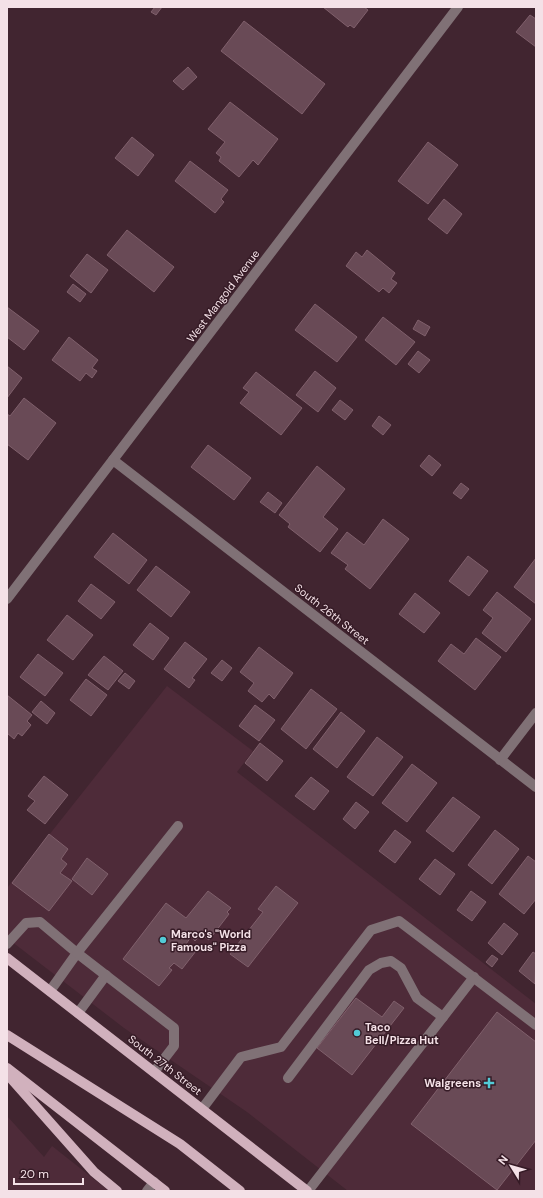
<svg xmlns="http://www.w3.org/2000/svg" width="543" height="1198" font-family="'DM Sans',sans-serif">
<style>
.built{fill:#4e2b39}
.building{fill:#694a56;stroke:#80606c}
.lines{fill:none;stroke-linecap:round;stroke-linejoin:round}
.minor{stroke:#807176;stroke-width:10}
.major{stroke:#d1b1bd;stroke-width:10}
.poi-dot{fill:#52cbd7;stroke:#361b26;stroke-width:1.5}
.labels{text-anchor:middle;dominant-baseline:central;stroke-width:3;stroke-linejoin:round;paint-order:stroke}
.street-label{font-size:11px;fill:#f4e1e7;stroke:#361b26}
.poi-label{font-size:11px;font-weight:bold;fill:#f4e1e7;stroke:#361b26;text-anchor:start}
</style>
<rect width="100%" height="100%" fill="#412530"/>
<!-- built -->
<g class="built">
<path d="M167,686L253,751L237,772L536,1004V1191H348L247,1112L124,1028L7,938V888Z"/>
<path d="M7,1116L44,1157L52,1146L109,1191H7Z"/>
</g>
<!-- building -->
<g class="building">
<path d="M155,7H162L156,15L151,12Z"/>
<path d="M323,7H364L368,10L354,28L350,25L348,27Z"/>
<path d="M530,15L536,19V47L516,32Z"/>
<path d="M244,21L325,84L302,114L221,51Z"/>
<path d="M188,67L197,77L183,90L173,81Z"/>
<path d="M230,102L278,139L258,165L253,160L239,177L219,161L221,157L216,153L225,142L208,129Z"/>
<path d="M132,137L154,155L138,176L115,158Z"/>
<path d="M428,142L458,165L428,204L398,181Z"/>
<path d="M190,161L228,190L221,199L224,202L215,213L175,181Z"/>
<path d="M444,199L462,214L447,234L428,219Z"/>
<path d="M127,230L174,267L154,292L107,255Z"/>
<path d="M367,250L395,273L391,279L397,283L389,293L383,288L379,292L346,266L356,252L362,257Z"/>
<path d="M87,254L108,270L91,293L70,276Z"/>
<path d="M73,284L86,294L80,302L67,292Z"/>
<path d="M315,304L357,337L337,362L295,330Z"/>
<path d="M7,307L39,331L24,350L7,337Z"/>
<path d="M383,317L415,342L396,365L365,340Z"/>
<path d="M418,320L430,327L425,336L413,329Z"/>
<path d="M69,337L98,360L92,368L97,371L92,378L86,373L80,381L52,360Z"/>
<path d="M418,351L430,360L419,373L408,364Z"/>
<path d="M7,366L22,378L7,398Z"/>
<path d="M315,371L336,388L318,412L296,395Z"/>
<path d="M256,372L302,408L281,435L240,403L249,392L243,388Z"/>
<path d="M24,398L56,423L28,460L7,444V414L10,416Z"/>
<path d="M340,400L353,410L345,420L332,410Z"/>
<path d="M379,416L391,425L383,435L372,426Z"/>
<path d="M208,445L251,478L234,500L191,467Z"/>
<path d="M429,455L441,465L432,476L420,466Z"/>
<path d="M317,466L345,489L323,517L338,529L320,552L288,527L290,524L279,515Z"/>
<path d="M461,483L469,489L461,499L453,493Z"/>
<path d="M268,492L282,503L275,513L260,502Z"/>
<path d="M383,519L409,539L370,589L345,569L348,565L331,553L347,532L364,545Z"/>
<path d="M113,533L147,560L129,584L94,557Z"/>
<path d="M468,556L488,571L469,596L449,581Z"/>
<path d="M536,558V604L514,587Z"/>
<path d="M156,566L190,592L171,617L137,590Z"/>
<path d="M91,584L115,602L101,619L78,601Z"/>
<path d="M497,592L531,619L506,652L482,633L493,618L483,610Z"/>
<path d="M415,593L440,613L424,633L399,614Z"/>
<path d="M67,615L93,635L73,660L47,640Z"/>
<path d="M150,623L169,638L153,660L133,645Z"/>
<path d="M476,638L501,657L475,690L438,661L451,644L464,654Z"/>
<path d="M185,642L207,659L192,678L195,680L189,688L164,669Z"/>
<path d="M259,647L293,673L274,699L269,694L262,702L248,691L254,683L240,672Z"/>
<path d="M38,654L63,673L45,696L20,677Z"/>
<path d="M104,656L123,671L108,690L88,675Z"/>
<path d="M222,660L232,668L222,681L211,673Z"/>
<path d="M125,673L135,681L129,689L118,681Z"/>
<path d="M86,679L107,695L91,716L70,700Z"/>
<path d="M311,689L337,709L306,749L281,729Z"/>
<path d="M7,695L32,715L27,721L31,725L22,736L18,733L14,739L7,733Z"/>
<path d="M41,701L55,713L47,724L32,712Z"/>
<path d="M255,705L275,720L259,741L239,726Z"/>
<path d="M341,712L365,731L337,768L313,749Z"/>
<path d="M377,737L403,757L373,796L347,777Z"/>
<path d="M260,743L283,761L267,781L245,763Z"/>
<path d="M412,764L437,783L407,822L382,803Z"/>
<path d="M44,776L68,795L45,824L27,810L35,801L28,796Z"/>
<path d="M311,777L329,791L314,810L295,796Z"/>
<path d="M453,797L480,817L453,852L426,831Z"/>
<path d="M356,802L369,812L355,829L343,819Z"/>
<path d="M395,830L411,842L395,863L379,851Z"/>
<path d="M495,830L519,849L492,884L468,865Z"/>
<path d="M49,834L68,849L61,859L67,864L60,873L72,881L49,911L12,883Z"/>
<path d="M528,856L536,862V899L524,914L499,894Z"/>
<path d="M87,858L108,874L92,895L72,879Z"/>
<path d="M435,859L455,874L440,895L419,879Z"/>
<path d="M276,886L298,903L248,967L230,954L263,912L258,909Z"/>
<path d="M208,891L231,908L227,912L229,914L209,940L201,934L195,941L191,937L186,944L196,951L182,969L174,963L169,968L172,970L159,986L123,959L166,903L186,918Z"/>
<path d="M471,891L486,902L472,921L457,910Z"/>
<path d="M504,923L518,934L502,955L488,943Z"/>
<path d="M533,952L536,954L535,984L519,971Z"/>
<path d="M492,955L498,959L492,967L486,962Z"/>
<path d="M356,998L382,1017L394,1001L404,1008L352,1075L317,1048Z"/>
<path d="M497,1012L536,1042V1140L497,1190L411,1124Z"/>
</g>
<g class="lines">
<!-- minor -->
<g class="minor">
<path d="M113,460L536,787"/>
<path d="M7,599L458,7"/>
<path d="M500,760L536,713"/>
<path d="M7,944L26,923L40,922L77,953L50,991"/>
<path d="M78,1013L106,975"/>
<path d="M154,1072L174,1046V1028L77,953L178,826"/>
<path d="M288,1078L369,970L381,963L391,961L401,968L417,998L443,1017"/>
<path d="M202,1109L241,1057L281,1047L371,930L399,921L536,1025"/>
<path d="M147,1191L154,1182"/>
<path d="M308,1191L474,977"/>
</g>
<!-- major -->
<g class="major">
<path d="M7,958L307,1191"/>
<path d="M7,1035L180,1144L240,1191"/>
<path d="M7,1068L165,1191"/>
<path d="M8,1075L94,1172L117,1191"/>
</g>
</g>
<!-- markers -->
<g class="poi-dot">
<circle cx="163" cy="940" r="4"/>
<circle cx="357" cy="1033" r="4"/>
<path d="M487 1077h4v4h4v4h-4v4h-4v-4h-4v-4h4z"/>
</g>
<g class="labels">
<!-- street labels -->
<g class="street-label">
<text transform="translate(223 296) rotate(-53)">West Mangold Avenue</text>
<text transform="translate(332 614) rotate(38)">South 26th Street</text>
<text transform="translate(165 1065) rotate(38)">South 27th Street</text>
</g>
<!-- poi labels -->
<g class="poi-label">
<text x="171" y="934">Marco's "World<tspan x="171" dy="13">Famous" Pizza</tspan></text>
<text x="365" y="1027">Taco<tspan x="365" dy="13">Bell/Pizza Hut</tspan></text>
<text x="481" y="1083" text-anchor="end">Walgreens</text>
</g>
</g>
<!-- border -->
<rect width="543" height="1198" fill="none" stroke="#f4e1e7" stroke-width="16"/>
<!-- north arrow -->
<g transform="translate(511 1166) rotate(307)" stroke="#361b26" stroke-width="3" paint-order="stroke">
<path d="M0-3L7 15L0 10L-7 15Z" fill="#f4e1e7"/>
<text y="-6" font-size="11" font-weight="bold" text-anchor="middle" fill="#f4e1e7">N</text>
</g>
<!-- scale -->
<path d="M14 1178v6h69v-6" fill="none" stroke="#f4e1e7" stroke-width="2"/>
<text x="20" y="1178" font-size="12" fill="#f4e1e7" stroke="#361b26" stroke-width="3" paint-order="stroke">20 m</text>
</svg>
